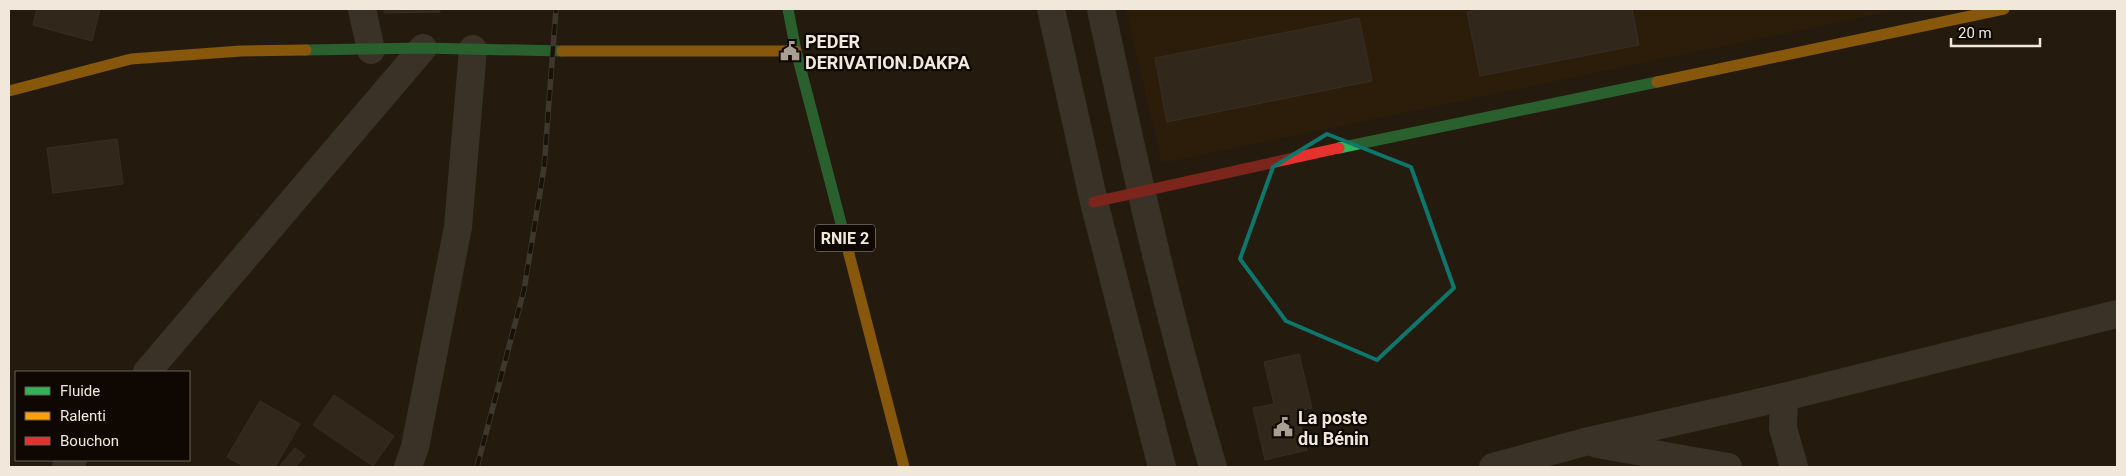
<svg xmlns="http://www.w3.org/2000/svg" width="2126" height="476" font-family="Roboto,sans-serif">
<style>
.built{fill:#332106}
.building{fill:#42362a;stroke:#4d453c}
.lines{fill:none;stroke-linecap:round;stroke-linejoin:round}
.street{stroke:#554c45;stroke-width:28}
.fast{stroke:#30b455;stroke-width:11}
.slow{stroke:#ff9f0a;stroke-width:11}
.jam{stroke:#e5322d;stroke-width:11}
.rail-casing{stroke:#605850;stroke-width:5.5}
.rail{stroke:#0f0802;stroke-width:4;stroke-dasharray:11;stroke-linecap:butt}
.marked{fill:none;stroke:#0f766e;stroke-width:4;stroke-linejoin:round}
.labels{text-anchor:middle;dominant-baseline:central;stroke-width:4.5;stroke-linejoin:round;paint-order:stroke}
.shield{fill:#0f0802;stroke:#ada499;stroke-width:1}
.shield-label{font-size:16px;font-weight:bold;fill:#f1e7da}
.poi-label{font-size:18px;font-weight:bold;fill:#f1e7da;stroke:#0f0802;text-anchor:start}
</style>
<rect width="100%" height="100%" fill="#241c0f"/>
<!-- built -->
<path class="built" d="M1126,9H1901L1162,163Z"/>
<!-- building -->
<g class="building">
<path d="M37,9H100L92,41L33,25Z"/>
<path d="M384,9H440V12L384,13Z"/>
<path d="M1482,9H1632L1639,45L1480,76L1467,12Z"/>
<path d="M1359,18L1372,81L1167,122L1155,58Z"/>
<path d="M117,139L123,184L53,193L47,148Z"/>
<path d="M1299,354L1312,408L1297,411L1307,450L1265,460L1253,408L1274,404L1264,362Z"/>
<path d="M334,395L394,436L373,466L313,425Z"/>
<path d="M260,401L300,424L275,467H245L227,457Z"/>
<path d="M295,448L305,456L295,467H279Z"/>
</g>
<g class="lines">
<!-- street -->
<g class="street">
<path d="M362,9L371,50"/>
<path d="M1051,9L1094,202L1162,467"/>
<path d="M1101,9C1134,163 1168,316 1213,467"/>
<path d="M147,372L423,48"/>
<path d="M1784,397L1783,428L1794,467"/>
<path d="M1597,444L1728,467"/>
<path d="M66,467L73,460"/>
<path d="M408,467L415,447L458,227L473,49"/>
<path d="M1493,467L1585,442L1784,397L2117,314"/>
</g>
<!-- fast -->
<g class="fast">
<path d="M788,9L796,51L849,254"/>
<path d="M306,50L423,48L562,51"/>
<path d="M1339,148L1657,82"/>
</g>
<!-- slow -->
<g class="slow">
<path d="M562,51H796"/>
<path d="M1657,82L2004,9"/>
<path d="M9,91L131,59L241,51L306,50"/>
<path d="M849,254L904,467"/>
</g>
<!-- jam -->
<path class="jam" d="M1094,202L1339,148"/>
<defs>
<path id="rail" d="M477,467L524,290L544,168L556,9"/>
</defs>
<!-- rail casing -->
<use href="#rail" class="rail-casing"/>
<!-- rail -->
<use href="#rail" class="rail"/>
</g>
<!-- marked area -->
<path d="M0 0H2126V476H0ZM1327,134L1411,167L1454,288L1377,360L1286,321L1240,259L1273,167Z" fill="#241c0f" fill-opacity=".55" fill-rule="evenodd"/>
<path class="marked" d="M1327,134L1411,167L1454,288L1377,360L1286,321L1240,259L1273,167Z"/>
<!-- icons -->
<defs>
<symbol id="civic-bare" viewBox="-9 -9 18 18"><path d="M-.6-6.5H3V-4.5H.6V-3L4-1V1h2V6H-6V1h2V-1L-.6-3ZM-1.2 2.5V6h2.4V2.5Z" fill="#a9a093" stroke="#0f0802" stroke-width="2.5" paint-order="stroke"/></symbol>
</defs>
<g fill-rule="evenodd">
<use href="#civic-bare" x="776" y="37" width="28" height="28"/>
<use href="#civic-bare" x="1269" y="413" width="28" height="28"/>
</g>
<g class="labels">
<!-- shield labels -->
<rect class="shield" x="815" y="224.5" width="60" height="27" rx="4"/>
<g class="shield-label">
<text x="845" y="238">RNIE 2</text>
</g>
<!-- poi labels -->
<g class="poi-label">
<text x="805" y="41">PEDER<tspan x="805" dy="21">DERIVATION.DAKPA</tspan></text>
<text x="1298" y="417">La poste<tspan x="1298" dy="21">du Bénin</tspan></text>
</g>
</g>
<!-- border -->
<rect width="2126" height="476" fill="none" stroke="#f1e7da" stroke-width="20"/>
<!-- legend -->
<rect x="15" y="371" width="175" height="90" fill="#0f0802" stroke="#696158"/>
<rect x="25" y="387" width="25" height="8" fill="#30b455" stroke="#696158"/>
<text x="60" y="396" font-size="15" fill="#f1e7da">Fluide</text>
<rect x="25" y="412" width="25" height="8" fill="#ff9f0a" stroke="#696158"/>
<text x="60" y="421" font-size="15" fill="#f1e7da">Ralenti</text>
<rect x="25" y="437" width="25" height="8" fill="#e5322d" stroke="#696158"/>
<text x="60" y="446" font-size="15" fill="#f1e7da">Bouchon</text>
<!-- scale -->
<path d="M1951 38v8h89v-8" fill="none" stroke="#f1e7da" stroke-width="2.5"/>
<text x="1958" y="38" font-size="15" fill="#f1e7da" stroke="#0f0802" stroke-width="4" paint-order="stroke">20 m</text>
</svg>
